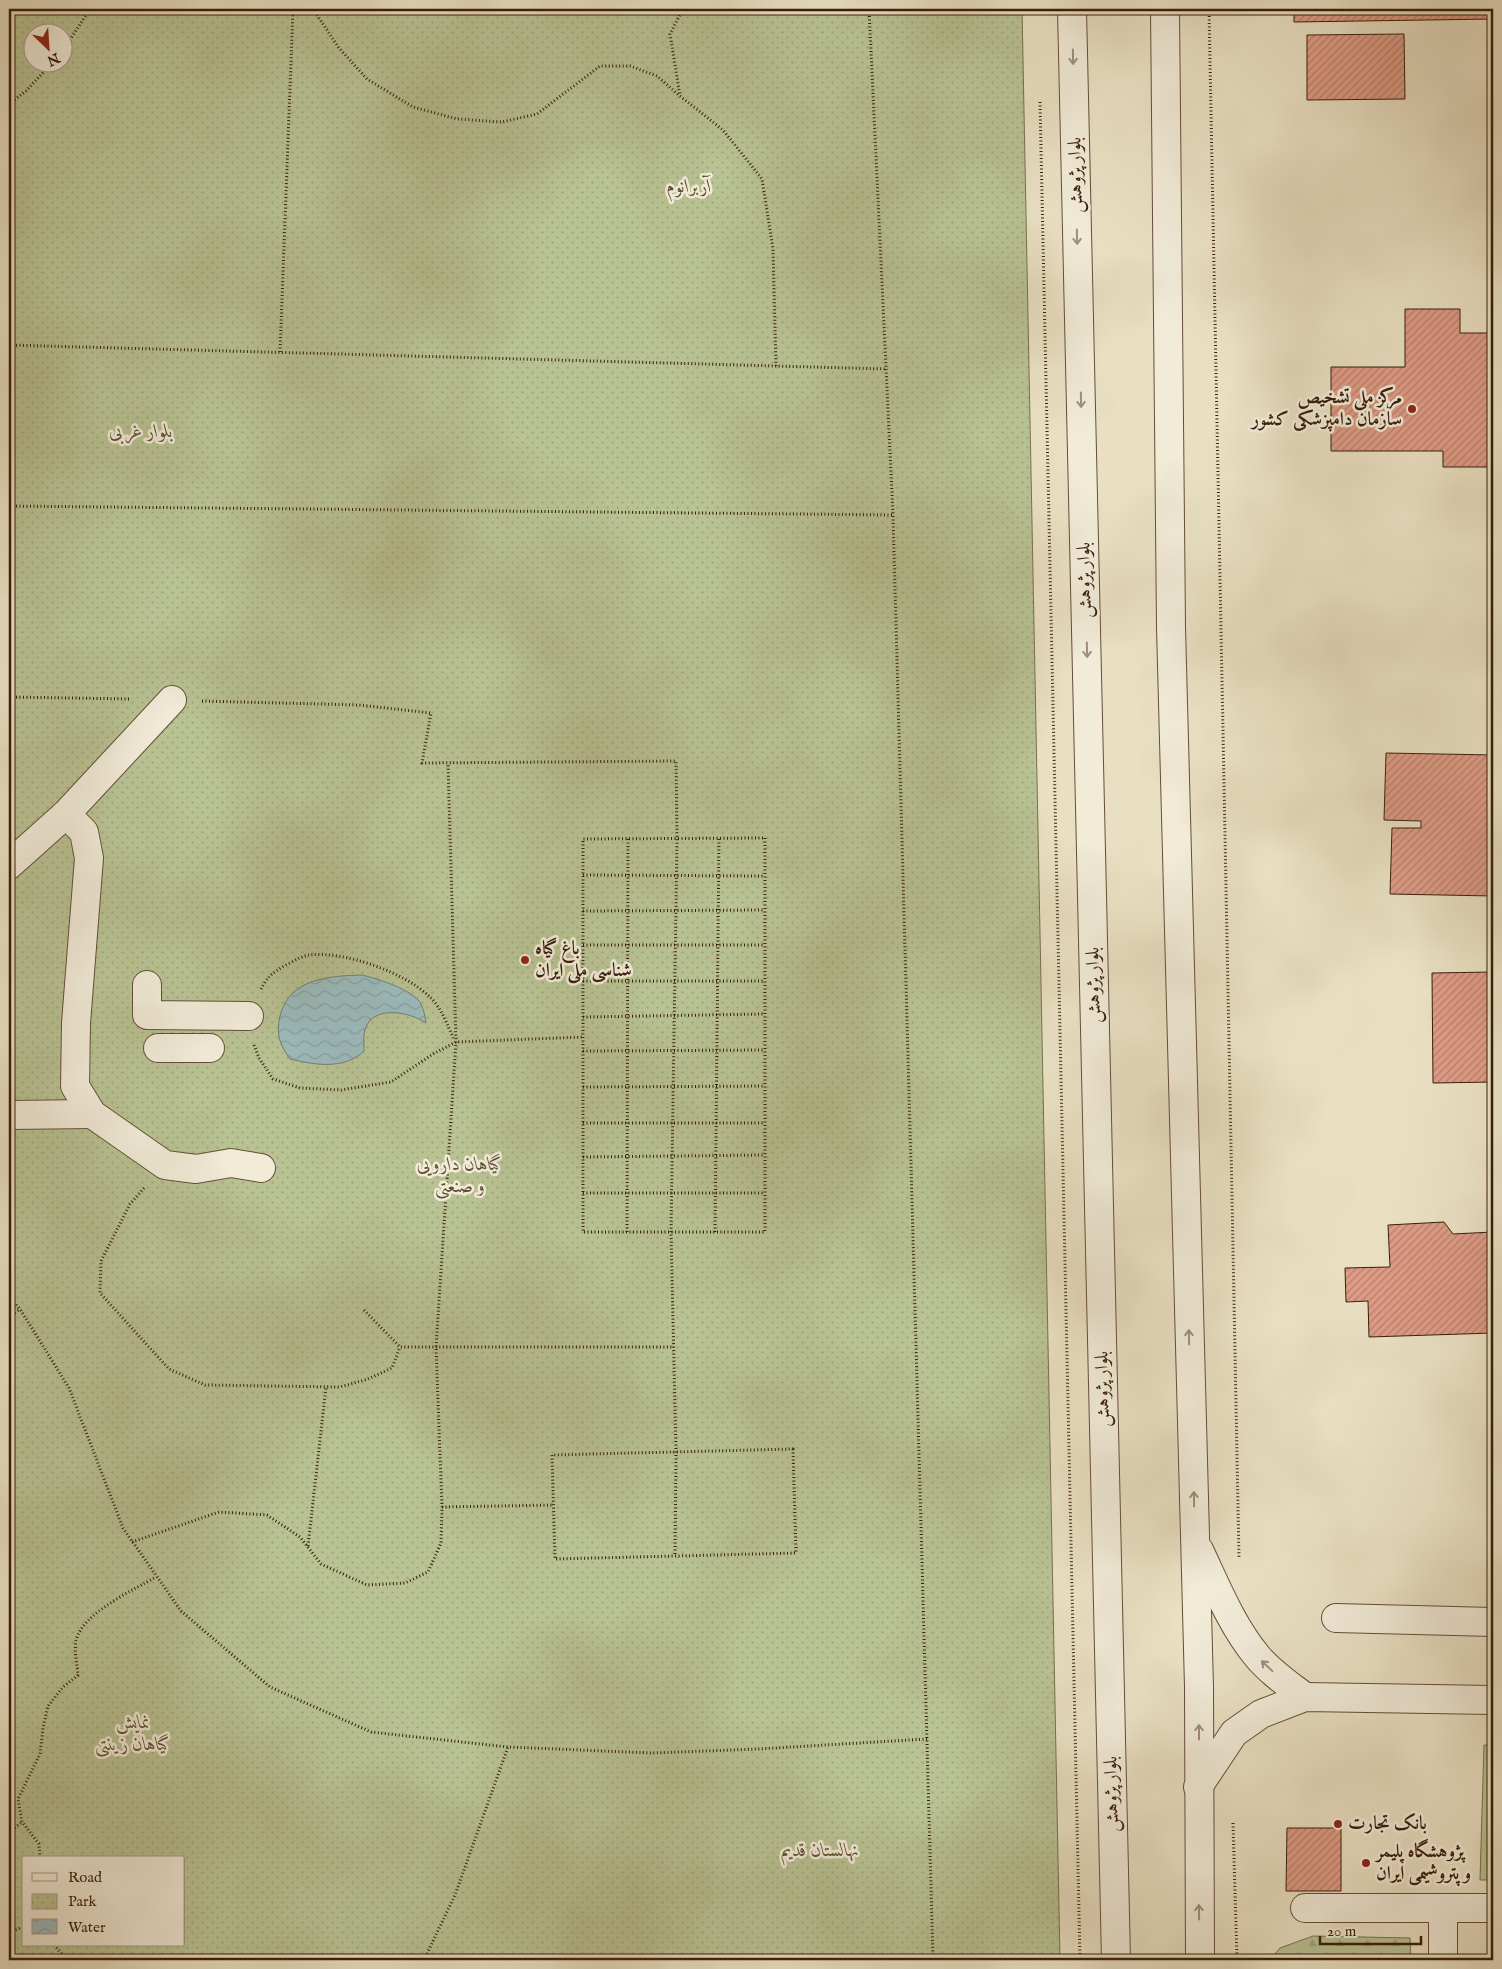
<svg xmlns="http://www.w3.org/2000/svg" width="1502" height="1969" font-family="'IM FELL English',Amiri,serif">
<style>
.forest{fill:url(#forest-firs);stroke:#78704e}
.park{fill:url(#park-dots);stroke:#78704e;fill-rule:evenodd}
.water{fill:url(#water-waves);stroke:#747c75}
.building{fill:url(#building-hatch);stroke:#391e0a}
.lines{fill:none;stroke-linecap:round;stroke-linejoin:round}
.minor-casing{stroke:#654e38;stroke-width:30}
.path{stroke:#391e0a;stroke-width:3;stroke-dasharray:1 2.5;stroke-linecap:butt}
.minor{stroke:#f1ebd8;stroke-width:28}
.oneway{stroke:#9e8f7b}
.poi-dot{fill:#8f2418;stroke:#f1ebd8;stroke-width:2}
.labels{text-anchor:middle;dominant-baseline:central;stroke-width:5;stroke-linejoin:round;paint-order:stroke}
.street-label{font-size:19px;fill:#391e0a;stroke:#f1ebd8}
.park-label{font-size:19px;font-style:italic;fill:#5f4f33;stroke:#f1ebd8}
.poi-label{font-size:19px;font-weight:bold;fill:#391e0a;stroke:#f1ebd8;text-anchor:start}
</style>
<defs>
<pattern id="forest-firs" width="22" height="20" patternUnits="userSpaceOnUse" patternTransform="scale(1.25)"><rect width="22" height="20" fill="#b8c293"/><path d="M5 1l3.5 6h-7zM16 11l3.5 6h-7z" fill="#9fa67d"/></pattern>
<pattern id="park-dots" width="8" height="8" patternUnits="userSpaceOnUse" patternTransform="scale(1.25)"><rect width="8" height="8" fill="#b8c293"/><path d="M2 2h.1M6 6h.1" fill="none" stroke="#9fa67d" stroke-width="1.8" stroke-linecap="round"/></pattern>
<pattern id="water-waves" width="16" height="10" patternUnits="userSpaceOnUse" patternTransform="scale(1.25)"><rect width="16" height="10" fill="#9bbbbd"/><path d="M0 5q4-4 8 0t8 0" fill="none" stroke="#86a0a1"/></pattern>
<pattern id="building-hatch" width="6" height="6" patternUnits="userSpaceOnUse" patternTransform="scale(1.25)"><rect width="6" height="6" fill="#df9c86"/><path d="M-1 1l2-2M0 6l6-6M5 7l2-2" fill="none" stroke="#b67f6c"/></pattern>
</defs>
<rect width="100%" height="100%" fill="#e9e0c3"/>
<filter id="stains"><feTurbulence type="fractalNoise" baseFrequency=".004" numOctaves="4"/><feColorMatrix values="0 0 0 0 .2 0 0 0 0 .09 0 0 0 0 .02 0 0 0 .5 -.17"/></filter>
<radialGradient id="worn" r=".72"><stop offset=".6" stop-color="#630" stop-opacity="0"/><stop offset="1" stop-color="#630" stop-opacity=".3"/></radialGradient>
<!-- forest -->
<g class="forest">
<path d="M1484,1745H1493V1880H1480Z"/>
<path d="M1313,1936L1410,1938L1411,1960H1270L1280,1948Z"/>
</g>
<!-- park -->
<path class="park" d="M9,9H1022L1060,1960H9ZM32,32H62V62H32ZM24,1858H184V1945H24Z"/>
<!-- water -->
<path class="water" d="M362,975C378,979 412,989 421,1004C424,1010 425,1017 426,1023C410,1012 375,1005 366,1027C363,1033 364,1044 364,1051C344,1070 315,1065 290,1059C279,1043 276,1035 280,1016C289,978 330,976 362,975Z"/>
<!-- building -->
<g class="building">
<path d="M1294,9H1493V19L1294,22Z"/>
<path d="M1404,34L1405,99L1307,100V35Z"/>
<path d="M1405,309H1460V333H1493V467H1443V451H1331V367H1405Z"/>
<path d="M1386,753L1493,755V896L1390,894L1392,828H1421V821L1384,820Z"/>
<path d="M1493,972V1082L1433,1083L1432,973Z"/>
<path d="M1444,1222L1453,1234L1493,1232V1333L1369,1337L1368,1301L1346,1302L1345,1268L1390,1267L1388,1225Z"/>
<path d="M1287,1828H1341V1891H1286Z"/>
</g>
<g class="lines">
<defs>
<g id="minor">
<path d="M1072,9L1116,1960"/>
<path d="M1165,9L1171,627L1199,1687L1200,1960"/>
<path d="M66,814L84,832L89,858L76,1023L75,1086L92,1114L165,1165L196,1169L231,1163L261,1168"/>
<path d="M9,865L66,814L172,700"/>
<path d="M147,985V1015L249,1016"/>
<path d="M158,1048H210"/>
<path d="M9,1115L92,1114"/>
<path d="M1199,1550C1216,1586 1232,1626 1257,1656C1270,1672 1288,1684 1305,1697"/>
<path d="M1336,1618L1493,1622"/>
<path d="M1198,1787L1234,1733L1261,1714L1305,1697L1493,1700"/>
<path d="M1305,1908H1493"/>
<path d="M1443,1909V1960"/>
</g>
</defs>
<!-- minor casing -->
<use href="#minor" class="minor-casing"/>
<!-- path -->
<g class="path">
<path d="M313,9L339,48L367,79L413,107L457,119L502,122L537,114L600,66H630L657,76L680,96"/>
<path d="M683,9L670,34L680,96L723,130L762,179L773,249L776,366"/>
<path d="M869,9L893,515L933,1960"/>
<path d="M1209,9L1239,1559"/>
<path d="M62,52L90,9"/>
<path d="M1040,102L1080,1960"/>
<path d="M9,104L26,91L53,62"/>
<path d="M9,345L886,369"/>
<path d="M280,352L293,9"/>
<path d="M9,506L893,515"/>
<path d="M9,697L131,699"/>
<path d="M202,701L359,705L431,713L422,763L676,761L677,839L671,1232L676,1452L675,1556"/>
<path d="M765,838V1232H583V839Z"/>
<path d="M583,875L765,876"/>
<path d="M583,911L765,910"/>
<path d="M583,945H765"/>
<path d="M583,981H765"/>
<path d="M261,989C263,985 266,980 269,977C275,970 301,956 309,955C345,951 404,972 430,997C441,1007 448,1026 454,1040"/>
<path d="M583,1017L765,1014"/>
<path d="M254,1045L259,1058L273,1079L300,1088L341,1090L391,1082L433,1054L456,1042L583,1037"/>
<path d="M583,1051L765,1050"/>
<path d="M583,1087L765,1086"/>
<path d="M583,1123H765"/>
<path d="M583,1157L765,1155"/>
<path d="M144,1188L130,1204L101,1261L100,1293L169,1369L205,1385L340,1387L368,1379L392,1368L400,1347"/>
<path d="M583,1193H765"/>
<path d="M627,1232L628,839"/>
<path d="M715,1232L719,838"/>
<path d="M9,1297L20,1309L69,1388L123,1528L181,1611L270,1687L371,1732L508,1747L652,1753L758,1749L927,1739"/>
<path d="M364,1310L400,1347H674"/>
<path d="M9,1317L20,1309"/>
<path d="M793,1449L796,1553L555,1559L552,1455Z"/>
<path d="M442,1507L554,1505"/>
<path d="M132,1542L219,1512L267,1515L300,1537L321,1564L367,1585L405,1583L428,1572L441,1543L442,1507L436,1347L456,1042L448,763"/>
<path d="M308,1546L326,1387"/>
<path d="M1233,1823L1237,1960"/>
<path d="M9,1832L22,1822"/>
<path d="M40,1858L39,1844L22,1822L18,1799L40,1754L43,1728L48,1706L63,1687L78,1675C77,1665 74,1650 76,1640C83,1613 133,1590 156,1577"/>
<path d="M9,1932L24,1927"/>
<path d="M54,1945L67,1960"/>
<path d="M424,1960L455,1895L508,1747"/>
</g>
<!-- minor -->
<use href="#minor" class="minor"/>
</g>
<!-- one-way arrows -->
<defs><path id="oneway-shaft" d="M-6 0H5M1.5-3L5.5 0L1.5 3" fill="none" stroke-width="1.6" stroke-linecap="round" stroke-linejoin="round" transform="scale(1.25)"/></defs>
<g class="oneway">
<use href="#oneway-shaft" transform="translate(1073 57) rotate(89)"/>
<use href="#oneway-shaft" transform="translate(1077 237) rotate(89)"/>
<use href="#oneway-shaft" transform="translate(1081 400) rotate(89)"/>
<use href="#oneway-shaft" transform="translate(1087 650) rotate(89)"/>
<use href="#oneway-shaft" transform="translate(1189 1337) rotate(-91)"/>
<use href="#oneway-shaft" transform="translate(1194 1499) rotate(-91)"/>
<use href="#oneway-shaft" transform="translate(1267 1666) rotate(-137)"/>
<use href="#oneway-shaft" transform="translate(1199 1732) rotate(-90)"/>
<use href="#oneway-shaft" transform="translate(1199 1912) rotate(-91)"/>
</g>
<!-- markers -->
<g class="poi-dot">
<circle cx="1412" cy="409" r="5"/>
<circle cx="525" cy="960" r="5"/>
<circle cx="1338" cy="1824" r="5"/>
<circle cx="1366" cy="1863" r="5"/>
</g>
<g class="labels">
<!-- street labels -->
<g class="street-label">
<text transform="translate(1076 175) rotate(-91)">بلوار پژوهش</text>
<text transform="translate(1085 580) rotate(-91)">بلوار پژوهش</text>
<text transform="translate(1094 985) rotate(-91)">بلوار پژوهش</text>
<text transform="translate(1103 1389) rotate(-91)">بلوار پژوهش</text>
<text transform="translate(1112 1794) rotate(-91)">بلوار پژوهش</text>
</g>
<!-- park labels -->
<g class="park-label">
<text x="689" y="187">آربرانوم</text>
<text x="141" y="432">بلوار غربی</text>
<text x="460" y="1165">گیاهان دارویی<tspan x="460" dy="22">و صنعتی</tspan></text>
<text x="133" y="1723">نمایش<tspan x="133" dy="22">گیاهان زینتی</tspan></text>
<text x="820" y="1851">نهالستان قدیم</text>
</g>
<!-- poi labels -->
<g class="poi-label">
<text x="1402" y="398" text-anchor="end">مرکز ملی تشخیص<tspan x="1402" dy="22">سازمان دامپزشکی کشور</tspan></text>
<text x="535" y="949">باغ گیاه‌<tspan x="535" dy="22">شناسی ملی ایران</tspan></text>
<text x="1348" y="1824">بانک تجارت</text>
<text x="1376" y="1852">پژوهشگاه پلیمر<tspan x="1376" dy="22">و پتروشیمی ایران</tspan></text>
</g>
</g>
<!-- margin -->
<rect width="1502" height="1969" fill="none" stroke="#e9e0c3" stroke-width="30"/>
<rect x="10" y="10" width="1482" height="1949" fill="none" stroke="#391e0a" stroke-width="2.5"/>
<rect x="15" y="15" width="1472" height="1939" fill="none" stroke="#391e0a"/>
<!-- legend -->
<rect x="22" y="1856" width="162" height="90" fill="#f1ebd8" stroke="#a79986"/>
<rect x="32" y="1873" width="25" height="8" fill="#f1ebd8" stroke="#a79986"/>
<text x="68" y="1882" font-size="15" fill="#391e0a">Road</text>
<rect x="32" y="1894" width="25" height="15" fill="url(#park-dots)" stroke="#a79986"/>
<text x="68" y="1906" font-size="15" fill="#391e0a">Park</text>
<rect x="32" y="1919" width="25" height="15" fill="url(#water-waves)" stroke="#a79986"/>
<text x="68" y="1932" font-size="15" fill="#391e0a">Water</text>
<!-- north arrow -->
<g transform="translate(48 48) rotate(155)"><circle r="24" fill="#f1ebd8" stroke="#a79986"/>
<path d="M0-4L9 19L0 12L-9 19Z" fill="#8f2418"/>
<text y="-8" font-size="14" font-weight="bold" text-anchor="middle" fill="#391e0a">N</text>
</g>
<!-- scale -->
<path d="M1320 1936v8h101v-8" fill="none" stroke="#391e0a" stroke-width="2.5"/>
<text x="1327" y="1936" font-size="15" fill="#391e0a" stroke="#f1ebd8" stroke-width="4" paint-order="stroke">20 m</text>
<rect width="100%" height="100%" filter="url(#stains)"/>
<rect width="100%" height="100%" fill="url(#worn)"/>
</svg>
